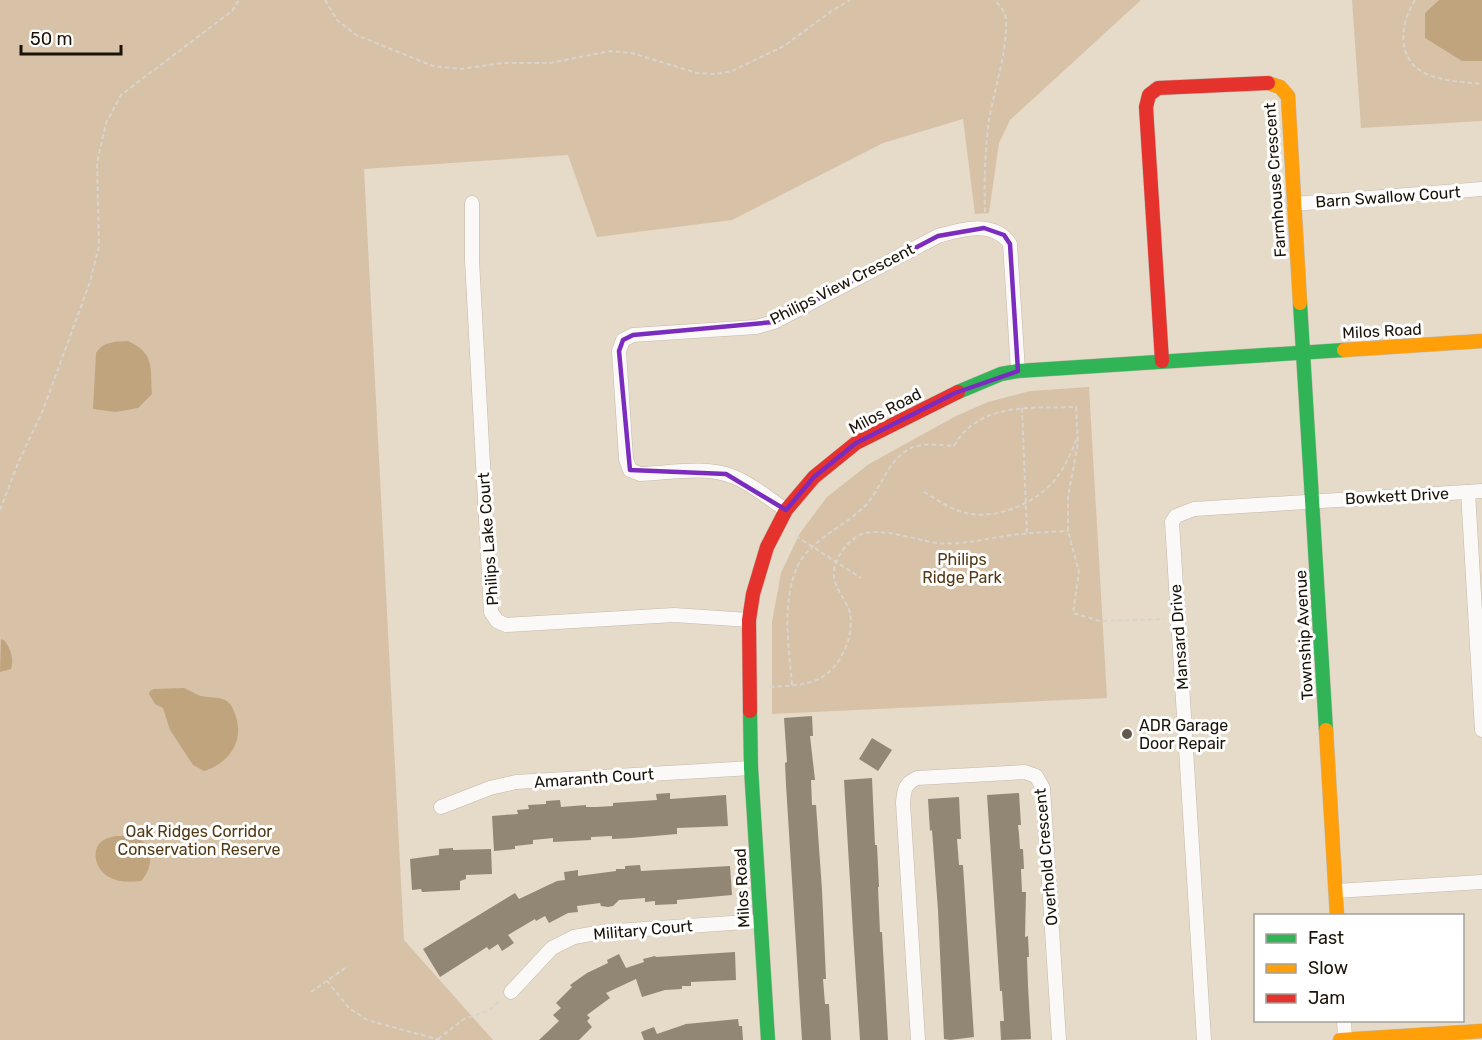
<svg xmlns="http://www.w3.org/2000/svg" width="1482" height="1040" font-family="Rubik,sans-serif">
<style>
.green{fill:#d7c2a7}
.water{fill:#c0a47e}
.building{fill:#928675}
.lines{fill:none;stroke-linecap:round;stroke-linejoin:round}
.street-casing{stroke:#c3b9ac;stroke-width:15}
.fast-casing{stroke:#c3b9ac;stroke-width:15}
.slow-casing{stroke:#c3b9ac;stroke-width:15}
.jam-casing{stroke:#c3b9ac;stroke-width:15}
.path{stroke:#d8d4cf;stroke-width:2;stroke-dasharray:4.5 3;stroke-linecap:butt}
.street{stroke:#fbf9f7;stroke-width:14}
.fast{stroke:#30b455;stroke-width:14}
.slow{stroke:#ff9f0a;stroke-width:14}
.jam{stroke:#e5322d;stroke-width:14}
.marked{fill:none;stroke:#7b2cbf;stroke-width:4.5;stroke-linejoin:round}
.poi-dot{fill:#63594c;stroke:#fff;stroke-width:2}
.labels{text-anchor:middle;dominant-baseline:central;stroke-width:6;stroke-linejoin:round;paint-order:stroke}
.street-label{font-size:16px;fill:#1c1308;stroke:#fff}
.park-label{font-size:16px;fill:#533913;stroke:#fff}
.poi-label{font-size:16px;fill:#1c1308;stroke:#fff;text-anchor:start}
</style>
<rect width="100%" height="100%" fill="#e6dac9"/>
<!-- green -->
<g class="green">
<path d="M0,0H1141L1010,120L999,143L989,213L975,214L963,119L883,143L732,220L597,237L568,155L364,169L404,940L493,1040H0Z"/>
<path d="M1352,0H1482V121L1361,128Z"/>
<path d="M1089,387L1107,698L772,714V622L781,573L800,533L827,497L869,464L956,416L988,402L1030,391Z"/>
</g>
<!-- water -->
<g class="water">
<path d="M1439,0H1482V61H1462L1425,38V13Z"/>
<path d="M128,341C155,354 150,366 152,394L138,408L116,412L93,409L96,353C104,341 114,342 128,341Z"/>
<path d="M1,639L5,641C11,650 14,659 11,669L0,672Z"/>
<path d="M184,688C189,690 195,694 201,696C209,698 221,696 228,702C232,705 233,709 235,714C245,740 230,763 204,771L193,765L170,730L163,708L155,704L149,694L150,691L154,689Z"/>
<path d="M116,836C122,836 130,836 135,838C156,843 153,869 141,881C130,882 119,883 109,877C98,871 91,855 99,844C103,839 110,837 116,836Z"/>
</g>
<!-- building -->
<g class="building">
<path d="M812,716L813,736H810L815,780H811L812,805H816L822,890L826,979H823L825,1004H829L831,1040H802L786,785L785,763L787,762L784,718Z"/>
<path d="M872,738L892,750L878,771L859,759Z"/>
<path d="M872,778L875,845H877L879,887H878L880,932H882L888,1040H860L853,932L844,780Z"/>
<path d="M670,793V799L726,795L728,826L677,828V834L631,838L612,839V836L591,837V840L553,842V838L533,840V844L515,846V849L494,851L492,816L518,814L517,810L529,809L528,805L546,804V801L560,800L561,807L586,805V807H596L613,806V803L657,800L656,794Z"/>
<path d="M1019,793L1021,825H1018L1019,834L1020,849H1023L1024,869H1021L1022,892H1026L1025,937L1028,936L1029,957H1027L1028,986L1031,1039L1001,1040L1000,1021H1004L1002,991H1000L987,795Z"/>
<path d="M959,797L961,839H957L959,865H963L974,1037L950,1040L944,1039L938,910L932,830L930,831L928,799Z"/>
<path d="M453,848V850L491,849L492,874L466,875V879L460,881V890L422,892L421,889L412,890L410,859L439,855V849Z"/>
<path d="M640,865L641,871L730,866L732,895L677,900V904L655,905V901L645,902V898L619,900L613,906L608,907L601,906L600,903L577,906L578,912L568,913L549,923L545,916L536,921L535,919L508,935L514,943L502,951L498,944L489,950L487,947L440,977L423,949L515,893L519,899L557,881L565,880L564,872L578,870V876L616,871V869H625V866Z"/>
<path d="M735,952L736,980L691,982V986H682V989L665,990L642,997L636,979L606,993L610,998L587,1015L590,1018L587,1021L592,1027L579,1040H539L559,1021L553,1015L561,1008L556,1003L572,987L570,985L587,973L608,963L607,960L619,954L626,968L644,962L643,959L655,956L656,957Z"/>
<path d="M738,1019L739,1026H742L743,1040H644L641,1032L654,1027L657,1034L686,1024Z"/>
</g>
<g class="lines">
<defs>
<g id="street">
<path d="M472,203V260L491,612L497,621L506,625L674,615L749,620"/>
<path d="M1294,204L1482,189"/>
<path d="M1468,492L1482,730"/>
<path d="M786,510C769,499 752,484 734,477C706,465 670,473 640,474L630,470L626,459L619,351L623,340L633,335L756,327L774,322L938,236C961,229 994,220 1010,244L1018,371"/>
<path d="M441,807L490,788L516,782L751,768"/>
<path d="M1336,891L1482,882"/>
<path d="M511,992L552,948L574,937L602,932L760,921"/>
<path d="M1344,1020L1345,1040"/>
<path d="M918,1040L903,803C904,791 904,784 917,778L1025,772L1036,776L1043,788L1059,1040"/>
<path d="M1204,1040L1172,522L1176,516L1194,509L1482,491"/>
</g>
<g id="fast">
<path d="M1300,303L1326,730"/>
<path d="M958,392L1001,374L1018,371L1344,350"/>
<path d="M750,711L751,768L768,1040"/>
</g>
<g id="slow">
<path d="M1268,83L1280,87L1288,96L1300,303"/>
<path d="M1344,350L1482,341"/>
<path d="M1326,730L1337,916"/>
<path d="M1340,1040L1482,1031"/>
</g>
<g id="jam">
<path d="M1162,361L1146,107L1149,95L1158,88L1268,83"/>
<path d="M750,711L749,620L753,594L767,547L786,510L814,477L856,443L958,392"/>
</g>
</defs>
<!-- street casing -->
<use href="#street" class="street-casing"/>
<!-- fast casing -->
<use href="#fast" class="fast-casing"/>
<!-- slow casing -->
<use href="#slow" class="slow-casing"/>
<!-- jam casing -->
<use href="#jam" class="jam-casing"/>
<!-- path -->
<g class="path">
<path d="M325,0L337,20L356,35L433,66L461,69L503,63H550L610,51L632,53L697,73L716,74L732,71L784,46L833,10L850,0"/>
<path d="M1415,0C1397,28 1397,67 1435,77C1450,82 1467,82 1482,84"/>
<path d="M985,212C984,181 985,151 989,120C995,86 1007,54 1006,19C1005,11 1000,5 994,0"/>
<path d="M1022,408L1027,533"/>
<path d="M924,492C934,498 945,505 956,510C988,523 1031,507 1053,482C1064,470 1071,453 1077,438"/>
<path d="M0,510L18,463L43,410L90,282L99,246L97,163L106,123L121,95L232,11L239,0"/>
<path d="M796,536L861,578"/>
<path d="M792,685C789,646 782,610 795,572C808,536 853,526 873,496C884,479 890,460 909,449C922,442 939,445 954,446C978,402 1034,408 1076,407L1078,443L1068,497V531L1079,572L1073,613L1100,621L1164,619"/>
<path d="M770,687C804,685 829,685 845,649C850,638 852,626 850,613C847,601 835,589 834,576C832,561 847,541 860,535C879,526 916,540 936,543C966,546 993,536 1022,534C1037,532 1053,532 1068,531"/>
<path d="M327,981L349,1008L367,1020L440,1040"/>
<path d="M311,992L348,966"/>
<path d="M438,1039L464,1019L488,1011L501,1000"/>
</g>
<!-- street -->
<use href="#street" class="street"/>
<!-- fast -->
<use href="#fast" class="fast"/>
<!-- slow -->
<use href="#slow" class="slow"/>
<!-- jam -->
<use href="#jam" class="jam"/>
</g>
<!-- marked area -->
<path class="marked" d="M984,228L1004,235L1010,244L1018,371L955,393L856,443L814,477L786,510L726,474L630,470L619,351L623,340L633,335L774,322L938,236Z"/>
<!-- markers -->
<circle class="poi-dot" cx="1127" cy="734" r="6"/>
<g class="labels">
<!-- street labels -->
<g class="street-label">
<text transform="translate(1275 180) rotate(-94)">Farmhouse Crescent</text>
<text transform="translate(1388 197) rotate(-4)">Barn Swallow Court</text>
<text transform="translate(842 284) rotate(-27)">Philips View Crescent</text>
<text transform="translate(1382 331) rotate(-3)">Milos Road</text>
<text transform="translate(885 411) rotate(-28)">Milos Road</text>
<text transform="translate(1397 496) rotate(-3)">Bowkett Drive</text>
<text transform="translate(488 539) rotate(-94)">Philips Lake Court</text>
<text transform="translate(1304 635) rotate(-93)">Township Avenue</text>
<text transform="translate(1179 637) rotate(-94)">Mansard Drive</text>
<text transform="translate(594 778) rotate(-4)">Amaranth Court</text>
<text transform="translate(1046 857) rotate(-95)">Overhold Crescent</text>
<text transform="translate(742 888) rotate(-93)">Milos Road</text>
<text transform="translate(643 930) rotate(-5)">Military Court</text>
</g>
<!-- park labels -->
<g class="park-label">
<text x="962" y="559">Philips<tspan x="962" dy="18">Ridge Park</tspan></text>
<text x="199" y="831">Oak Ridges Corridor<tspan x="199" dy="18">Conservation Reserve</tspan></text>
</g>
<!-- poi labels -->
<g class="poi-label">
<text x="1139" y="725">ADR Garage<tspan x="1139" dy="18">Door Repair</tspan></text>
</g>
</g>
<!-- legend -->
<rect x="1254" y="914" width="210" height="108" fill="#ffffff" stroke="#a4a19c" stroke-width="1.5"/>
<rect x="1266" y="934" width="30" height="9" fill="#30b455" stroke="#a4a19c" stroke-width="1.5"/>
<text x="1308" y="944" font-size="18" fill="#1c1308">Fast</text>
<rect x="1266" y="964" width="30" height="9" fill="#ff9f0a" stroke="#a4a19c" stroke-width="1.5"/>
<text x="1308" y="974" font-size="18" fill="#1c1308">Slow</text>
<rect x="1266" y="994" width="30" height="9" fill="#e5322d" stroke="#a4a19c" stroke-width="1.5"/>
<text x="1308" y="1004" font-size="18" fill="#1c1308">Jam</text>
<!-- scale -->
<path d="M21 45v9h100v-9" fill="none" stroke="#1c1308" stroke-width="3"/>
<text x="30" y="45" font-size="18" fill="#1c1308" stroke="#ffffff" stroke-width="4.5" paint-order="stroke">50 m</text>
</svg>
